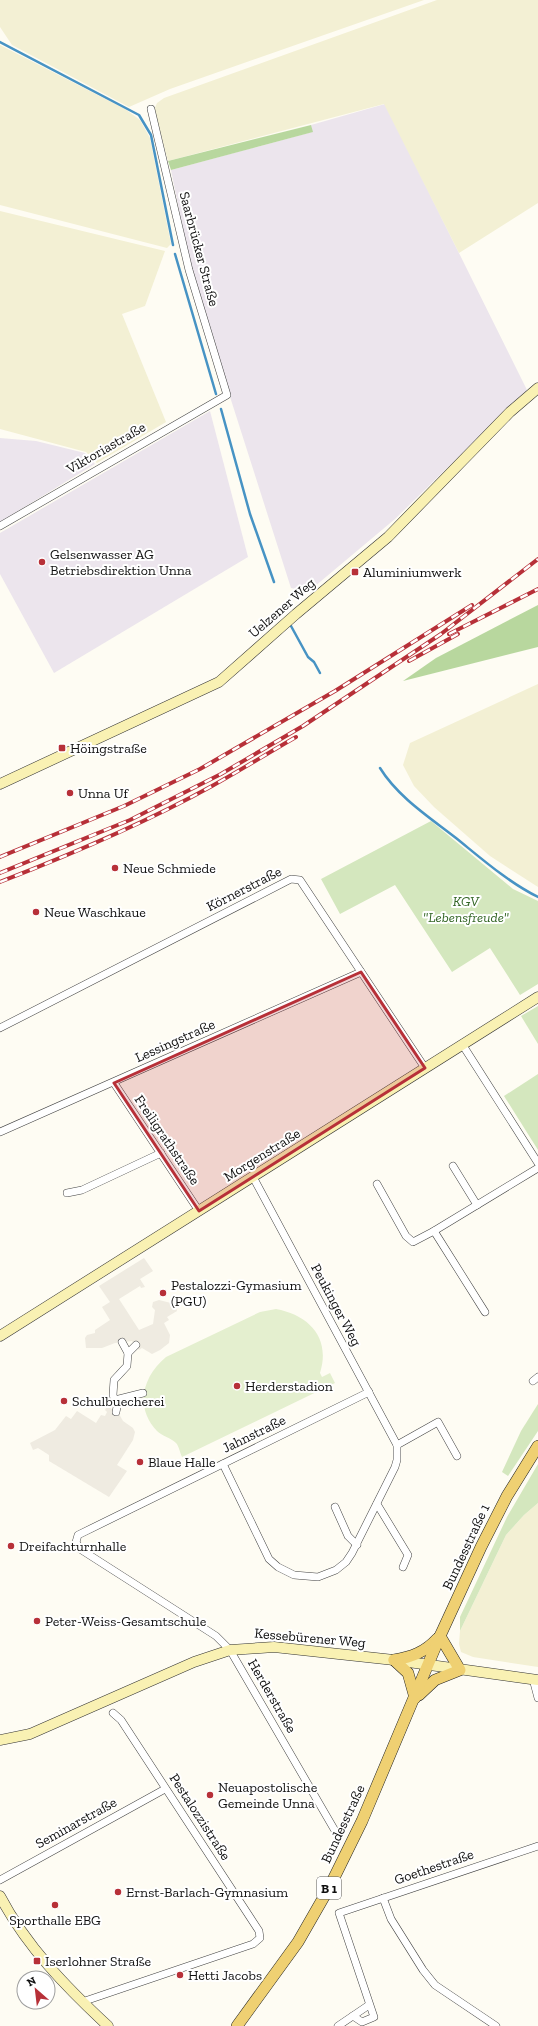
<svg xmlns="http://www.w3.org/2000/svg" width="538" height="2026" font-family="'Zilla Slab',serif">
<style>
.industrial{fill:#ece5ed}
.farmland{fill:#f3f0d4}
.green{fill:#d4e7be}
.forest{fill:#b8d79e}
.pitch{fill:#e4efcf}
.plaza{fill:#efebe1}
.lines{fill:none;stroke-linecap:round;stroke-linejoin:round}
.stream{stroke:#4793c4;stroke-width:2.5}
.street-casing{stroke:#424242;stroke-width:8}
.secondary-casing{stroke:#313131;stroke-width:11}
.primary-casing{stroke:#202020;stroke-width:12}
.street{stroke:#fff;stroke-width:7}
.secondary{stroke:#f9f1b3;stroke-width:10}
.primary{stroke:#efd072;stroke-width:11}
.rail-casing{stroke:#b73038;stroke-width:4}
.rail{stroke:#fff;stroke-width:2.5;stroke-dasharray:8;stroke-linecap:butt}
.marked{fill:#b73038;fill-opacity:0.2;stroke:#b73038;stroke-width:3;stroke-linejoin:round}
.poi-dot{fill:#b73038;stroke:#fff;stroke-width:1.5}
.labels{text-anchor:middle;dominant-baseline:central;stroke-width:4;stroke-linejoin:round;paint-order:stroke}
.shield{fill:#fff;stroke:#575757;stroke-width:1}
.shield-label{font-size:13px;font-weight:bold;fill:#0f0f0f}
.street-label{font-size:14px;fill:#0f0f0f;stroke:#fff}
.poi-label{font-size:14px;fill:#0f0f0f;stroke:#fff;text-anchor:start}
.park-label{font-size:14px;font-style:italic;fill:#316423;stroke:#fff}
</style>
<rect width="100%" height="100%" fill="#fefcf3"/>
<!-- industrial -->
<g class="industrial">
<path d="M385,104L527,390L395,519L308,592L291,588L224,378L187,250L171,170L312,132L311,125Z"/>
<path d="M210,411L248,557L54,673L0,574V533Z"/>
<path d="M0,438L36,441L85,453L95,464L0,522Z"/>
</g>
<!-- farmland -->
<g class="farmland">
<path d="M0,0H424L170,89L129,107L12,45L0,27Z"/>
<path d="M437,0H538V203L459,253L384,104L168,161L154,110L157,103L164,98Z"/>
<path d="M0,45L125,109L140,120L150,138L171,244L167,248L0,205Z"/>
<path d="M0,211L165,251L145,306L122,314L166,422L97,463L86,452L0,429Z"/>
<path d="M538,684V887L490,856L434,807L414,786L403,765L410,743Z"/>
<path d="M538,1503V1667L473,1657L461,1652L459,1644L460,1631L506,1535L524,1515Z"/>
</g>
<!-- green -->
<g class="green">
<path d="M431,821L513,889L538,901V984L520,995L490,948L452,972L395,885L340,914L321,879Z"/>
<path d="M538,1006V1044L521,1016Z"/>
<path d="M538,1074V1150L504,1096Z"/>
<path d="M538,1404V1431L508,1476L502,1472L521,1431Z"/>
<path d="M538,1464V1503L524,1515L506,1535L460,1631V1617L507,1517Z"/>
</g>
<!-- forest -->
<g class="forest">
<path d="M311,125L313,132L171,170L168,161Z"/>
<path d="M538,605V647L403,681L436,658Z"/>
</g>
<!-- pitch -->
<path class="pitch" d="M276,1309C309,1315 331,1338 320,1373L322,1377L330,1373L335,1383L182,1457C180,1453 179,1446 176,1443C171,1438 162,1436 157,1431C134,1407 143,1376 166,1357L260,1312Z"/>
<!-- plaza -->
<g class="plaza">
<path d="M144,1258L153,1271L140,1279L145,1287L141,1288L140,1286L119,1299L139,1330L153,1324L155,1310L152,1307L153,1302L159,1300L175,1304L177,1311L167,1317L169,1320L164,1323L170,1335L169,1343L160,1350L152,1354L142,1348L139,1350L132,1341L115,1343L102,1348H86L85,1338L87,1335L95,1333V1330L110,1320L102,1307L110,1302L99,1286Z"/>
<path d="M107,1406L119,1414L123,1421L133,1428L135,1432L133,1440L117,1465L127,1471L109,1497L49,1461V1455L38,1448L33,1450L30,1443L55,1430L66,1416L71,1419L77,1411L96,1423L101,1415L105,1416L107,1412L105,1410Z"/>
</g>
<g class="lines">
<!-- stream -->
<g class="stream">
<path d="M0,42L139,115L151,135L173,245"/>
<path d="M175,254L216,394"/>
<path d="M221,409L250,514L274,582"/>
<path d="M291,626L308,657L314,662L320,673"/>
<path d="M380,768C398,797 429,817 456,838C482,859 508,882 538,897"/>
</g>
<defs>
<g id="street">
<path d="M0,526L227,395L189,270L151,109"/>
<path d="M0,1028L291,879L300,880L425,1068"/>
<path d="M462,1044L538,1163"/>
<path d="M114,1083L199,1211"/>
<path d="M0,1132L361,972"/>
<path d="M453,1166L477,1205"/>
<path d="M377,1184L406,1236L413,1242L434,1231L538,1168"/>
<path d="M67,1193L82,1190L161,1153"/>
<path d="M434,1231L485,1312"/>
<path d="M122,1342L128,1353"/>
<path d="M533,1381L538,1377"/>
<path d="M115,1400L143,1393"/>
<path d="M116,1412L117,1407L113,1395L114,1380L127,1366L128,1353L136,1345"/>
<path d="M397,1445L438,1422L457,1456"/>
<path d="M223,1464L269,1559L278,1567L294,1575L318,1577L336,1570L346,1562L352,1553L395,1467L397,1460V1445L253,1177"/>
<path d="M377,1504L408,1555L403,1567"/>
<path d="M335,1507L348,1536L357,1545"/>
<path d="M533,1679L538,1698"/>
<path d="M334,1829L230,1650L216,1636L80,1549L76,1542L78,1535L369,1392"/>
<path d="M0,1880L165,1789"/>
<path d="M383,1898L391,1919L423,1970L435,1985L496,2026"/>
<path d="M82,2002L253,1944L260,1938L259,1931L121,1720L113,1713"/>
<path d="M353,2016L362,2022L374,2017L339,1913L538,1846"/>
<path d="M338,2026L369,2005"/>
</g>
<g id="secondary">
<path d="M0,784L219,682L296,614L388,537L510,412L538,388"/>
<path d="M0,1336L538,997"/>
<path d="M0,1740L30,1734L194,1662L230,1650L274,1647L394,1660L538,1680"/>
<path d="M0,1896C26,1946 67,1988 108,2026"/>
</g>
<g id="primary">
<path d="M394,1660C412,1657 425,1652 437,1639"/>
<path d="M394,1660L408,1673L415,1698"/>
<path d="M419,1695L435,1680L460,1670L440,1636"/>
<path d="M237,2026L298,1942L329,1888L362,1821L440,1636L481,1547L507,1496L538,1446"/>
</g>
</defs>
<!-- street casing -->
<use href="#street" class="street-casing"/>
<!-- secondary casing -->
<use href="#secondary" class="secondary-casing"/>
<!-- primary casing -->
<use href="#primary" class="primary-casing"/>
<!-- street -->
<use href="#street" class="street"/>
<!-- secondary -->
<use href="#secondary" class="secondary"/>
<!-- primary -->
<use href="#primary" class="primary"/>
<defs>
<g id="rail">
<path d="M449,634L538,589"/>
<path d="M409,661L458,634"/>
<path d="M0,857L124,806L200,769L335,691L472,605"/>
<path d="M0,873L130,820L221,774L303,726L441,634L538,559"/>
<path d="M0,882C72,854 145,823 212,786C241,770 268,753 296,737"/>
</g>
</defs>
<!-- rail casing -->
<use href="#rail" class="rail-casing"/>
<!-- rail -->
<use href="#rail" class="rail"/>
</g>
<!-- marked area -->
<path class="marked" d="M361,972L425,1068L199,1211L114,1083Z"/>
<!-- markers -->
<g class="poi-dot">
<circle cx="42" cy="562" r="4"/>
<rect x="351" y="568" width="8" height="8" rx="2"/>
<rect x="58" y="744" width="8" height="8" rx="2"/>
<circle cx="70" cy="793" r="4"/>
<circle cx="115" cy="868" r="4"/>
<circle cx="36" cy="912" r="4"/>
<circle cx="163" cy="1293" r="4"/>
<circle cx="237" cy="1386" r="4"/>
<circle cx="64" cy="1401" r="4"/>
<circle cx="140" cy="1462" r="4"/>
<circle cx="11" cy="1546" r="4"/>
<circle cx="37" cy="1621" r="4"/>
<circle cx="210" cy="1795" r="4"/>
<circle cx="118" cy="1892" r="4"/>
<circle cx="55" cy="1905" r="4"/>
<rect x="33" y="1957" width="8" height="8" rx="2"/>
<circle cx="180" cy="1975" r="4"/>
</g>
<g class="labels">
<!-- shield labels -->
<rect class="shield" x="317" y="1877" width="24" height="22" rx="3"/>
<g class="shield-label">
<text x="329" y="1888">B 1</text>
</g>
<!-- street labels -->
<g class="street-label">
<text transform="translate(199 249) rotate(75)">Saarbrücker Straße</text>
<text transform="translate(106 448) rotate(-30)">Viktoriastraße</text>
<text transform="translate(282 608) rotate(-41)">Uelzener Weg</text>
<text transform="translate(244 889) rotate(-27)">Körnerstraße</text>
<text transform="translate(175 1041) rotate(-24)">Lessingstraße</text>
<text transform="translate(167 1140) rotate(56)">Freiligrathstraße</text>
<text transform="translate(262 1155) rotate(-32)">Morgenstraße</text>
<text transform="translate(336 1305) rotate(62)">Peukinger Weg</text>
<text transform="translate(254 1434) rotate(-26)">Jahnstraße</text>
<text transform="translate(466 1547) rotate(-65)">Bundesstraße 1</text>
<text transform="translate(310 1638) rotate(5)">Kessebürener Weg</text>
<text transform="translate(272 1696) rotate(60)">Herderstraße</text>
<text transform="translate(200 1817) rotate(57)">Pestalozzistraße</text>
<text transform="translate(76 1823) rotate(-29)">Seminarstraße</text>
<text transform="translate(343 1824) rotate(-65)">Bundesstraße</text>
<text transform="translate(434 1867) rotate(-19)">Goethestraße</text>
</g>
<!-- poi labels -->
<g class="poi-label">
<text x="50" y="554">Gelsenwasser AG<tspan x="50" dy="16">Betriebsdirektion Unna</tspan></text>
<text x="363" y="572">Aluminiumwerk</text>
<text x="70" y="748">Höingstraße</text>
<text x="78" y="793">Unna Uf</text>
<text x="123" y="868">Neue Schmiede</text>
<text x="44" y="912">Neue Waschkaue</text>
<text x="171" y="1285">Pestalozzi-Gymasium<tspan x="171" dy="16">(PGU)</tspan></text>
<text x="245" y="1386">Herderstadion</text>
<text x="72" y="1401">Schulbuecherei</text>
<text x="148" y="1462">Blaue Halle</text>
<text x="19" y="1546">Dreifachturnhalle</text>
<text x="45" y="1621">Peter-Weiss-Gesamtschule</text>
<text x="218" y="1787">Neuapostolische<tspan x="218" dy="16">Gemeinde Unna</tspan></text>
<text x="126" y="1892">Ernst-Barlach-Gymnasium</text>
<text x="55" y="1920" text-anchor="middle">Sporthalle EBG</text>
<text x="45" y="1961">Iserlohner Straße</text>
<text x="188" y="1975">Hetti Jacobs</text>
</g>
<!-- park labels -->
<g class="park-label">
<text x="466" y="901">KGV<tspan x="466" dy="16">"Lebensfreude"</tspan></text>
</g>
</g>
<!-- north arrow -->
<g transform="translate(36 1990) rotate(332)"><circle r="19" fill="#ffffff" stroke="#9f9f9f"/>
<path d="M0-3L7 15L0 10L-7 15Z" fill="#b73038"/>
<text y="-6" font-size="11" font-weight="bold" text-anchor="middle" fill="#0f0f0f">N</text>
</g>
</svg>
